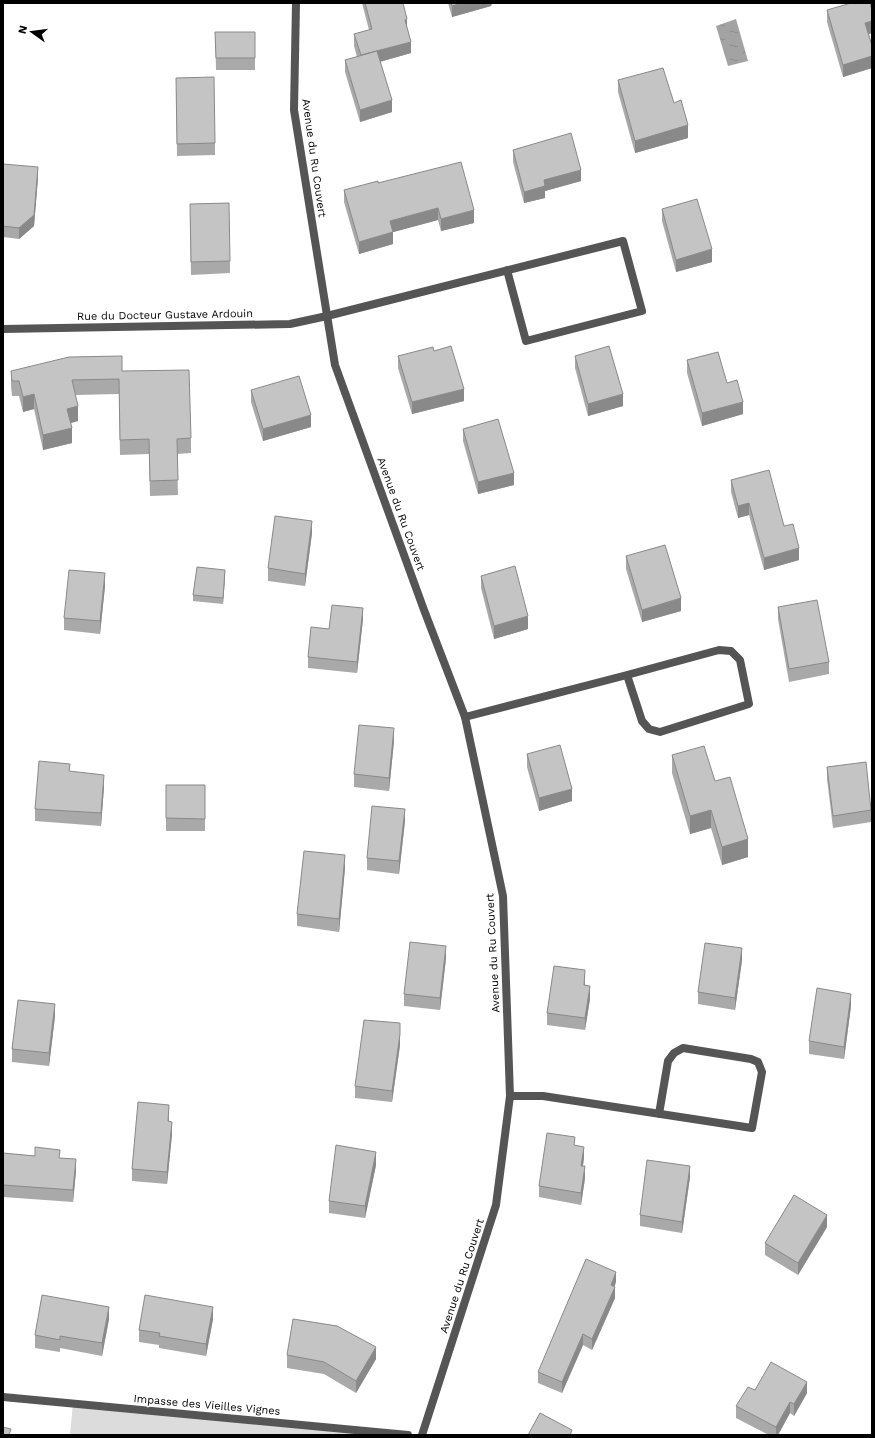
<svg xmlns="http://www.w3.org/2000/svg" width="875" height="1438" font-family="'Work Sans',sans-serif">
<style>
.park{fill:#dcdcdc}
.water{fill:url(#water-ripples)}
.lines{fill:none;stroke-linecap:round;stroke-linejoin:round}
.lane{stroke:#555;stroke-width:8}
.street{stroke:#555;stroke-width:8}
.wall{fill:#a9a9a9}
.shaded-wall{fill:#898989}
.building{fill:#c4c4c4;stroke:#898989}
.labels{text-anchor:middle;dominant-baseline:central;stroke-width:3;stroke-linejoin:round;paint-order:stroke}
.street-label{font-size:11px;fill:#000;stroke:#fff}
</style>
<defs>
<pattern id="water-ripples" width="26" height="14" patternUnits="userSpaceOnUse"><rect width="26" height="14" fill="#a3a3a3"/><path d="M2 4q2-2 4 0t4 0M15 11q2-2 4 0t4 0" fill="none" stroke="#8b8b8b"/></pattern>
</defs>
<rect width="100%" height="100%" fill="#fff"/>
<!-- park -->
<path class="park" d="M73,1403L369,1435H70Z"/>
<!-- water -->
<path class="water" d="M736,19L748,61L728,66L716,26Z"/>
<g class="lines">
<!-- lane -->
<g class="lane">
<path d="M327,316L623,241L642,311L526,341L507,270"/>
<path d="M465,717L627,675L642,721L649,729L660,732L749,704L740,660L731,651L719,650L627,675"/>
<path d="M510,1096H543L752,1128L762,1072L758,1062L751,1059L683,1048L674,1053L668,1061L659,1114"/>
<path d="M3,1397L408,1435"/>
</g>
<!-- street -->
<g class="street">
<path d="M296,3L294,110L335,365L424,610L465,717L503,896L510,1096L496,1205L422,1435"/>
<path d="M3,329L290,324L327,316"/>
</g>
</g>
<!-- wall -->
<g class="wall">
<path d="M362,3H403L411,53L380,62L392,112L360,122L345,72V60L357,57L354,46V34L369,30Z"/>
<path d="M448,3H492L491,6L452,17Z"/>
<path d="M827,10L872,33L869,34L872,46V68L843,77L827,22Z"/>
<path d="M215,32H255V70H216Z"/>
<path d="M618,80L674,103L688,138L635,153L618,92Z"/>
<path d="M176,90L215,143V155L177,156Z"/>
<path d="M513,150L581,181L545,191V198L524,203L513,162Z"/>
<path d="M3,164L38,178L34,226L19,239L3,237Z"/>
<path d="M378,183L474,223L441,231L438,220L393,232V244L359,254L344,202V190Z"/>
<path d="M662,209L712,262L676,272L662,221Z"/>
<path d="M190,216L230,261V273L191,275Z"/>
<path d="M434,351L464,401L412,414L398,368V356Z"/>
<path d="M575,356L623,406L588,416L575,368Z"/>
<path d="M687,360L727,383L743,414L702,426L687,373Z"/>
<path d="M11,371H122L191,438V453L177,454L178,495L150,496L149,454L120,455L119,394L75,395L78,421L71,423L72,443L43,450L34,409L23,412L19,396H12L11,386Z"/>
<path d="M251,390L311,427L263,441L251,402Z"/>
<path d="M463,429L514,485L478,494L463,441Z"/>
<path d="M731,480L784,526L799,560L764,570L749,515L738,518L731,492Z"/>
<path d="M312,533L305,586L268,581V568Z"/>
<path d="M626,556L681,611L642,622L626,569Z"/>
<path d="M481,576L528,629L494,639L481,588Z"/>
<path d="M225,577L223,604L193,601V595Z"/>
<path d="M105,586L100,634L64,630V618Z"/>
<path d="M778,607L829,662V674L789,682L778,619Z"/>
<path d="M363,619L357,673L308,668V657L329,629Z"/>
<path d="M394,741L389,791L354,787V774Z"/>
<path d="M527,754L572,801L539,811L527,767Z"/>
<path d="M672,755L748,857L722,865L711,828L690,834L672,773Z"/>
<path d="M827,767L871,810V822L833,828L827,779Z"/>
<path d="M70,772L104,787L101,826L35,821V809Z"/>
<rect x="166" y="785" width="39" height="46"/>
<path d="M405,821L399,874L367,870V858Z"/>
<path d="M345,868L339,932L297,926V914Z"/>
<path d="M446,958L440,1010L404,1006V994Z"/>
<path d="M742,960L735,1010L698,1004V992Z"/>
<path d="M585,982V986L590,999L585,1030L547,1025V1013Z"/>
<path d="M851,1006L844,1059L809,1054V1041Z"/>
<path d="M55,1016L49,1066L12,1062V1049Z"/>
<path d="M400,1045L392,1102L355,1098V1086Z"/>
<path d="M169,1118V1122L172,1134L167,1184L132,1181V1169Z"/>
<path d="M575,1145L584,1158L583,1166L585,1178L581,1205L539,1197V1186Z"/>
<path d="M3,1153L60,1158L76,1171L73,1202L3,1197Z"/>
<path d="M376,1165L365,1218L329,1213V1201Z"/>
<path d="M690,1177L682,1233L640,1226V1215Z"/>
<path d="M827,1227L798,1275L765,1255V1243Z"/>
<path d="M616,1282L614,1287L615,1298L592,1350L583,1345L562,1393L538,1383V1372Z"/>
<path d="M109,1319L102,1356L60,1348V1352L35,1348V1335Z"/>
<path d="M213,1319L206,1356L159,1348V1345L139,1342V1330Z"/>
<path d="M287,1355L376,1359L356,1393L324,1374L287,1368Z"/>
<path d="M755,1390L807,1393L794,1416L790,1413L778,1435H769L736,1418V1406Z"/>
</g>
<!-- shaded-wall -->
<g class="shaded-wall">
<path d="M462,3H492L491,6L452,17V6Z"/>
<path d="M407,19V31L405,20Z"/>
<path d="M872,21V33L865,35V23Z"/>
<path d="M411,42V53L361,67V55Z"/>
<path d="M872,56V68L843,77V65Z"/>
<path d="M392,100V112L360,122V110Z"/>
<path d="M688,125V138L635,153V141Z"/>
<path d="M38,167V178L34,226L19,239V228Z"/>
<path d="M581,170V181L545,191V198L524,203V192L544,180Z"/>
<path d="M438,208V220L390,233V221Z"/>
<path d="M474,210V223L441,231V219Z"/>
<path d="M393,232V244L359,254V242Z"/>
<path d="M712,249V262L676,272V260Z"/>
<path d="M464,389V401L412,414V402Z"/>
<path d="M34,394V409L23,412V397Z"/>
<path d="M623,394V406L588,416V404Z"/>
<path d="M743,402V414L702,426V413Z"/>
<path d="M78,406V421L67,424V409Z"/>
<path d="M311,415V427L263,441V429Z"/>
<path d="M72,428V443L43,450V435Z"/>
<path d="M514,473V485L478,494V482Z"/>
<path d="M749,503V515L738,518V506Z"/>
<path d="M312,521V533L305,586V574Z"/>
<path d="M799,548V560L764,570V558Z"/>
<path d="M225,570V577L223,604V598Z"/>
<path d="M105,573V586L100,634V621Z"/>
<path d="M681,598V611L642,622V610Z"/>
<path d="M363,608V619L357,673V662Z"/>
<path d="M528,616V629L494,639V626Z"/>
<path d="M394,728V741L389,791V778Z"/>
<path d="M104,775V787L101,826V813Z"/>
<path d="M572,789V801L539,811V798Z"/>
<path d="M405,809V821L399,874V861Z"/>
<path d="M711,810V828L690,834V816Z"/>
<path d="M748,839V857L722,865V847Z"/>
<path d="M345,855V868L339,932V919Z"/>
<path d="M446,946V958L440,1010V998Z"/>
<path d="M742,948V960L735,1010V998Z"/>
<path d="M585,970V982L584,997V985Z"/>
<path d="M590,986V999L585,1030V1018Z"/>
<path d="M851,994V1006L844,1059V1047Z"/>
<path d="M55,1004V1016L49,1066V1053Z"/>
<path d="M400,1034V1045L392,1102V1091Z"/>
<path d="M169,1105V1118L168,1134V1121Z"/>
<path d="M172,1122V1134L167,1184V1172Z"/>
<path d="M584,1147V1158L581,1177V1166Z"/>
<path d="M376,1152V1165L365,1218V1206Z"/>
<path d="M76,1159V1171L73,1202V1190Z"/>
<path d="M585,1166V1178L581,1205V1193Z"/>
<path d="M690,1166V1177L682,1233V1222Z"/>
<path d="M827,1215V1227L798,1275V1263Z"/>
<path d="M616,1272V1282L611,1296V1285Z"/>
<path d="M615,1287V1298L592,1350V1339Z"/>
<path d="M109,1307V1319L102,1356V1343Z"/>
<path d="M213,1307V1319L206,1356V1344Z"/>
<path d="M583,1334V1345L562,1393V1382Z"/>
<path d="M376,1347V1359L356,1393V1381Z"/>
<path d="M807,1382V1393L794,1416V1404Z"/>
<path d="M790,1402V1413L778,1435H776V1427Z"/>
</g>
<!-- building -->
<g class="building">
<path d="M365,3H403L407,19L405,20L411,42L361,55L354,34L372,29Z"/>
<path d="M451,3H462L452,6Z"/>
<path d="M851,3H870L872,11V21L865,23L872,46V56L843,65L827,10Z"/>
<path d="M215,32H255V58H216Z"/>
<path d="M377,51L392,100L360,110L345,60Z"/>
<path d="M663,68L674,103L681,100L688,125L635,141L618,80Z"/>
<path d="M214,77L215,143L177,144L176,78Z"/>
<path d="M571,133L581,170L544,180L545,186L524,192L513,150Z"/>
<path d="M461,162L474,210L441,219L438,208L390,221L393,232L359,242L344,190L378,181V183Z"/>
<path d="M3,164L38,167L34,215L19,228L3,226Z"/>
<path d="M697,199L712,249L676,260L662,209Z"/>
<path d="M229,203L230,261L191,262L190,204Z"/>
<path d="M451,346L464,389L412,402L398,356L433,347L434,351Z"/>
<path d="M609,346L623,394L588,404L575,356Z"/>
<path d="M718,352L727,383L737,380L743,402L702,413L687,360Z"/>
<path d="M122,356V371L189,370L191,438L177,439L178,480L150,481L149,439L120,440L119,379L72,380L78,406L67,409L72,428L43,435L34,394L23,397L19,381H12L11,371L69,357Z"/>
<path d="M299,376L311,415L263,429L251,390Z"/>
<path d="M498,419L514,473L478,482L463,429Z"/>
<path d="M769,470L784,526L793,524L799,548L764,558L749,503L738,506L731,480Z"/>
<path d="M275,516L312,521L305,574L268,568Z"/>
<path d="M665,545L681,598L642,610L626,556Z"/>
<path d="M515,566L528,616L494,626L481,576Z"/>
<path d="M197,567L225,570L223,598L193,595Z"/>
<path d="M69,570L105,573L100,621L64,618Z"/>
<path d="M817,600L829,662L789,669L778,607Z"/>
<path d="M332,605L363,608L357,662L308,657L311,627L329,629Z"/>
<path d="M359,725L394,728L389,778L354,774Z"/>
<path d="M560,745L572,789L539,798L527,754Z"/>
<path d="M704,746L715,781L730,777L748,839L722,847L711,810L690,816L672,755Z"/>
<path d="M39,761L70,764L69,771L104,775L101,813L35,809Z"/>
<path d="M866,762L871,810L833,816L827,767Z"/>
<path d="M166,785H205V819L166,818Z"/>
<path d="M372,806L405,809L399,861L367,858Z"/>
<path d="M304,851L345,855L339,919L297,914Z"/>
<path d="M410,942L446,946L440,998L404,994Z"/>
<path d="M705,943L742,948L735,998L698,992Z"/>
<path d="M554,966L585,970L584,985L590,986L585,1018L547,1013Z"/>
<path d="M817,988L851,994L844,1047L809,1041Z"/>
<path d="M18,1000L55,1004L49,1053L12,1049Z"/>
<path d="M364,1020L400,1023V1034L392,1091L355,1086Z"/>
<path d="M138,1102L169,1105L168,1121L172,1122L167,1172L132,1169Z"/>
<path d="M547,1133L575,1137L574,1145L584,1147L581,1166H585L581,1193L539,1186Z"/>
<path d="M336,1145L376,1152L365,1206L329,1201Z"/>
<path d="M35,1147L60,1150L59,1158L76,1159L73,1190L3,1185V1153L35,1156Z"/>
<path d="M647,1160L690,1166L682,1222L640,1215Z"/>
<path d="M794,1195L827,1215L798,1263L765,1243Z"/>
<path d="M586,1259L616,1272L611,1285L615,1287L592,1339L583,1334L562,1382L538,1372Z"/>
<path d="M42,1295L109,1307L102,1343L60,1336V1340L35,1335Z"/>
<path d="M145,1295L213,1307L206,1344L159,1336L160,1333L139,1330Z"/>
<path d="M293,1319L337,1326L376,1347L356,1381L324,1362L287,1355Z"/>
<path d="M771,1362L807,1382L794,1404L790,1402L776,1427L736,1406L748,1387L755,1390Z"/>
<path d="M540,1413L572,1430L570,1435H528Z"/>
<path d="M3,1427L11,1429L9,1435H3Z"/>
</g>
<g class="labels">
<!-- street labels -->
<g class="street-label">
<text transform="translate(314 158) rotate(82)">Avenue du Ru Couvert</text>
<text transform="translate(165 315) rotate(-1)">Rue du Docteur Gustave Ardouin</text>
<text transform="translate(401 514) rotate(70)">Avenue du Ru Couvert</text>
<text transform="translate(493 953) rotate(-93)">Avenue du Ru Couvert</text>
<text transform="translate(462 1276) rotate(-72)">Avenue du Ru Couvert</text>
<text transform="translate(207 1405) rotate(5)">Impasse des Vieilles Vignes</text>
</g>
</g>
<!-- border -->
<rect width="875" height="1438" fill="none" stroke="#000000" stroke-width="8"/>
<!-- north arrow -->
<g transform="translate(32 32) rotate(284)" stroke="#ffffff" stroke-width="3" paint-order="stroke">
<path d="M0-3L7 15L0 10L-7 15Z" fill="#000000"/>
<text y="-6" font-size="11" font-weight="bold" text-anchor="middle" fill="#000000">N</text>
</g>
</svg>
